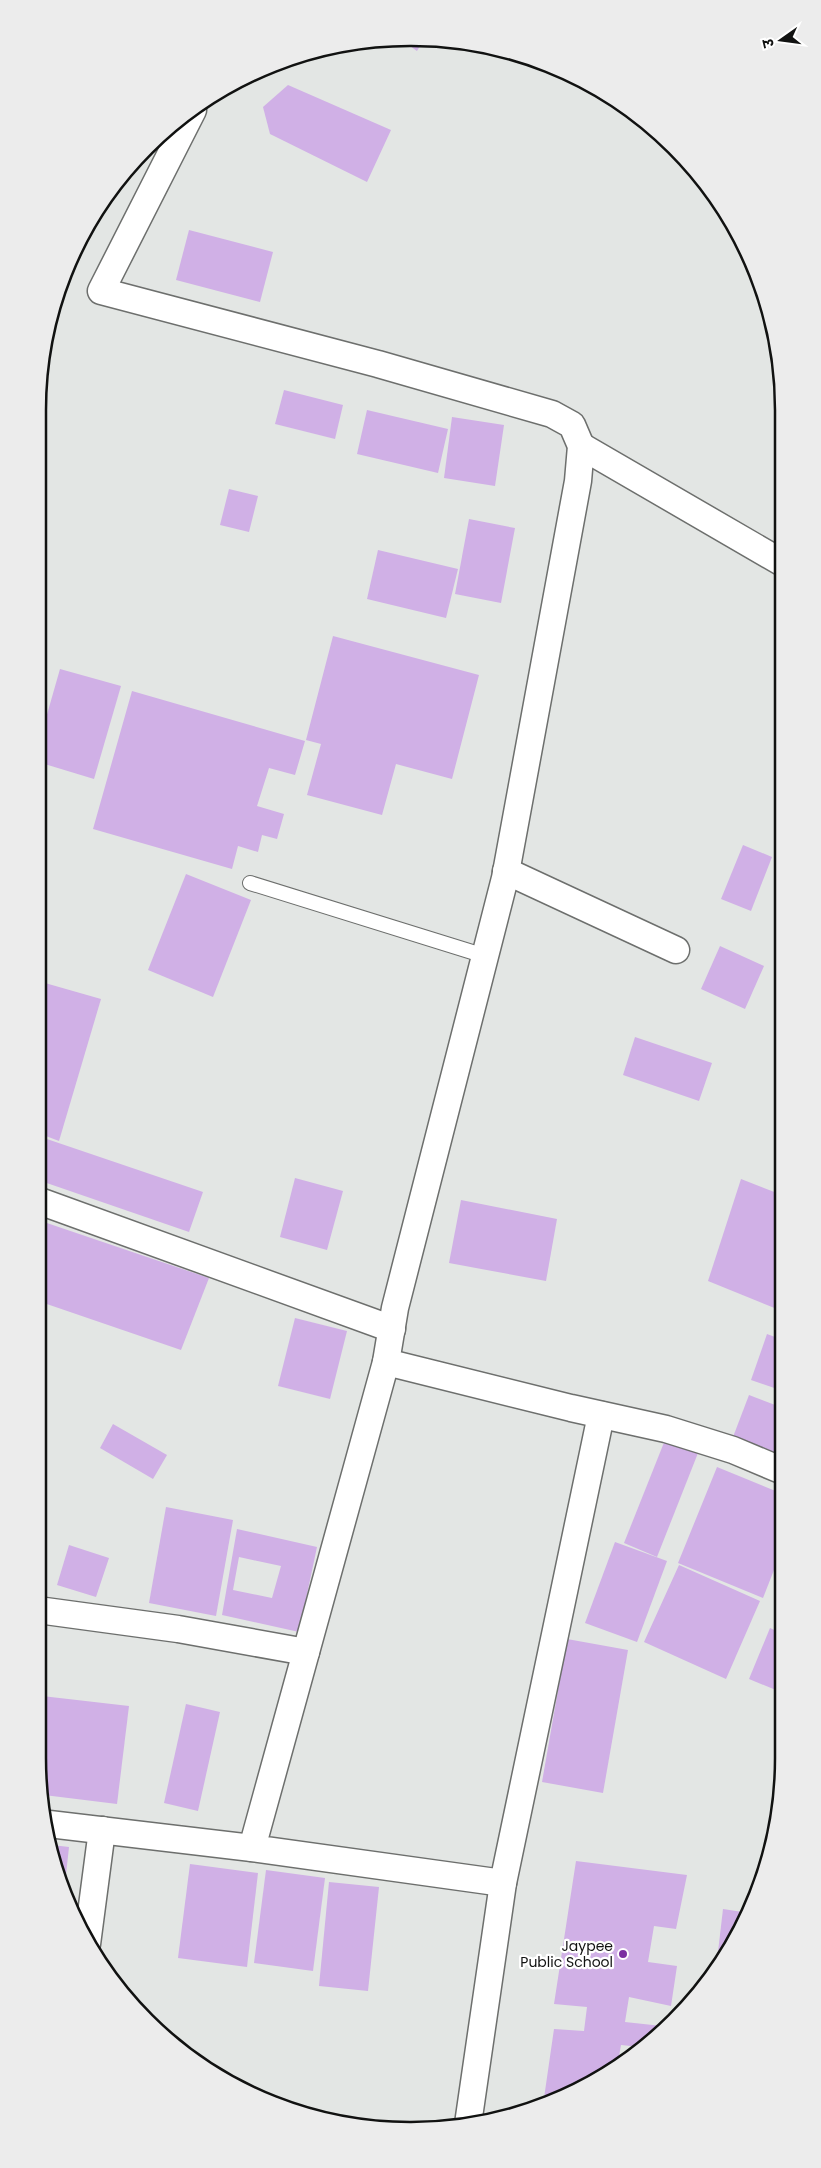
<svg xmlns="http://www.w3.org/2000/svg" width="821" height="2168" font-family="Poppins,'Noto Sans Devanagari',sans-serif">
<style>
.building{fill:#d0b0e6;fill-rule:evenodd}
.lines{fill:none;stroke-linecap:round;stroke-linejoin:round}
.service-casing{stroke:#6d6f6d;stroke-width:16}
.minor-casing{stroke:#6d6f6d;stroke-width:29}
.service{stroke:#fff;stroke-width:14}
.minor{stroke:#fff;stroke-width:26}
.poi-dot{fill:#7b2fa1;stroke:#fff;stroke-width:2}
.labels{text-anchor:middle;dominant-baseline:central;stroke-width:4.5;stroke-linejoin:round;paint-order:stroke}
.poi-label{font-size:14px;fill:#111211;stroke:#fff;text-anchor:end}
.rim{fill:none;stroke:#111211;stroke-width:2.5}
</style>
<rect width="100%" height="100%" fill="#e3e6e4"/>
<!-- building -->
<g class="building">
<path d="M400,39H424L417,51Z"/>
<path d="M288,85L391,130L367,182L270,134L263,107Z"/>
<path d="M189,230L273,252L260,302L176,280Z"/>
<path d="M284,390L343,405L335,439L275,424Z"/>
<path d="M367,410L448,429L438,473L357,454Z"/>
<path d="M452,417L504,425L495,486L444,478Z"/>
<path d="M229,489L258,496L249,532L220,525Z"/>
<path d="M469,519L515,528L501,603L455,594Z"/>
<path d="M378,550L458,569L446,618L367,599Z"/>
<path d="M333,636L479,675L452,779L396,764L382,815L307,795L321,744L306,740Z"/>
<path d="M60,669L121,686L94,779L38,762V746Z"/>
<path d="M132,691L305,741L295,775L269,768L257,806L284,814L277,839L262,835L258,852L238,846L232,869L93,829Z"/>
<path d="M743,845L772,857L751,911L721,899Z"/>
<path d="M186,874L251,900L213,997L148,970Z"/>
<path d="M720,946L764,966L745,1009L701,989Z"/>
<path d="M38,981L101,999L59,1141L38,1133Z"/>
<path d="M635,1037L712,1063L699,1101L623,1075Z"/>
<path d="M38,1136L203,1192L189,1232L38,1180Z"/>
<path d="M295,1178L343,1191L327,1250L280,1237Z"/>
<path d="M741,1179L782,1195V1311L708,1281Z"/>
<path d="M461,1200L557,1219L546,1281L449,1263Z"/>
<path d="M38,1220L209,1278L181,1350L38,1301Z"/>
<path d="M295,1318L347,1331L330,1399L278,1386Z"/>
<path d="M767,1334L783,1340V1391L751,1380Z"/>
<path d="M749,1395L783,1408V1457L733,1437Z"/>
<path d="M113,1424L167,1455L153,1479L100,1448Z"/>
<path d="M665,1440L698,1453L657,1557L624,1543Z"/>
<path d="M717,1467L783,1494V1547L763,1598L678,1563Z"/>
<path d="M166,1507L233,1520L216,1616L149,1603Z"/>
<path d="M237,1529L317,1547L299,1632L222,1615ZM239,1557L281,1566L272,1598L233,1590Z"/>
<path d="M615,1542L667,1561L637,1642L585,1623Z"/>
<path d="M69,1545L109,1558L96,1597L57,1585Z"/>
<path d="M679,1565L760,1601L726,1679L644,1642Z"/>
<path d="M770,1628L783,1634V1693L749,1679Z"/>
<path d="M567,1639L628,1650L603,1793L542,1782Z"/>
<path d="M42,1696L129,1706L117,1804L44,1795L38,1758V1737Z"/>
<path d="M186,1704L220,1712L198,1811L164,1803Z"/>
<path d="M52,1845L69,1847L64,1893L57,1878Z"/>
<path d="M576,1861L687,1875L676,1929L654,1926L648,1962L677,1966L671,2006L629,1997L625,2022L662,2026L640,2047L621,2045L617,2068L554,2102L543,2105L554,2029L584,2031L587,2007L554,2004Z"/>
<path d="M190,1864L258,1873L247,1967L178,1958Z"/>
<path d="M266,1870L325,1878L313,1971L254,1963Z"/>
<path d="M329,1882L379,1887L368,1991L319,1986Z"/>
<path d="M723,1909L749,1913L745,1923L716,1969Z"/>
</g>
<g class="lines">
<defs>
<path id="service" d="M250,883L485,956"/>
<g id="minor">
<path d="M193,110L101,291L378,364L552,414L572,425L581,446L578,481L505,878L395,1308L386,1362L571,1408L666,1429L733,1450L783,1471"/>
<path d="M581,446L781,562"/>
<path d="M506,871L676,950"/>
<path d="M42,1202L392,1329"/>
<path d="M386,1362L252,1848L503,1883"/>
<path d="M38,1610L178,1629L306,1652"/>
<path d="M49,1824L252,1848"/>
<path d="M87,1944L102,1830"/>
<path d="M468,2124L503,1883L601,1415"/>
</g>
</defs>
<!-- service casing -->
<use href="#service" class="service-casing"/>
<!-- minor casing -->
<use href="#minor" class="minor-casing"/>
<!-- service -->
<use href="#service" class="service"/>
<!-- minor -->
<use href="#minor" class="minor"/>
</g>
<!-- markers -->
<circle class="poi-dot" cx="623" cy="1954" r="5"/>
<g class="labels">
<!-- poi labels -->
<g class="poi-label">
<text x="613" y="1946">Jaypee<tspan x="613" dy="16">Public School</tspan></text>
</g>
</g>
<!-- crop -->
<path d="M0 0H821V2168H0ZM410 46H411A364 364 0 0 1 775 410V1758A364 364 0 0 1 411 2122H410A364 364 0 0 1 46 1758V410A364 364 0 0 1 410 46Z" fill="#ececec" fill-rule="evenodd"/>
<path class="rim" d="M410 46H411A364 364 0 0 1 775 410V1758A364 364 0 0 1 411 2122H410A364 364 0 0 1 46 1758V410A364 364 0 0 1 410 46Z"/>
<!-- north arrow -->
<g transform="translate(781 40) rotate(256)" stroke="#ffffff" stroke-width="4" paint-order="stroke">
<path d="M0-4L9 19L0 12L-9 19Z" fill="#111211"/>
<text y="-8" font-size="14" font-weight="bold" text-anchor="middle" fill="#111211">उ</text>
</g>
</svg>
